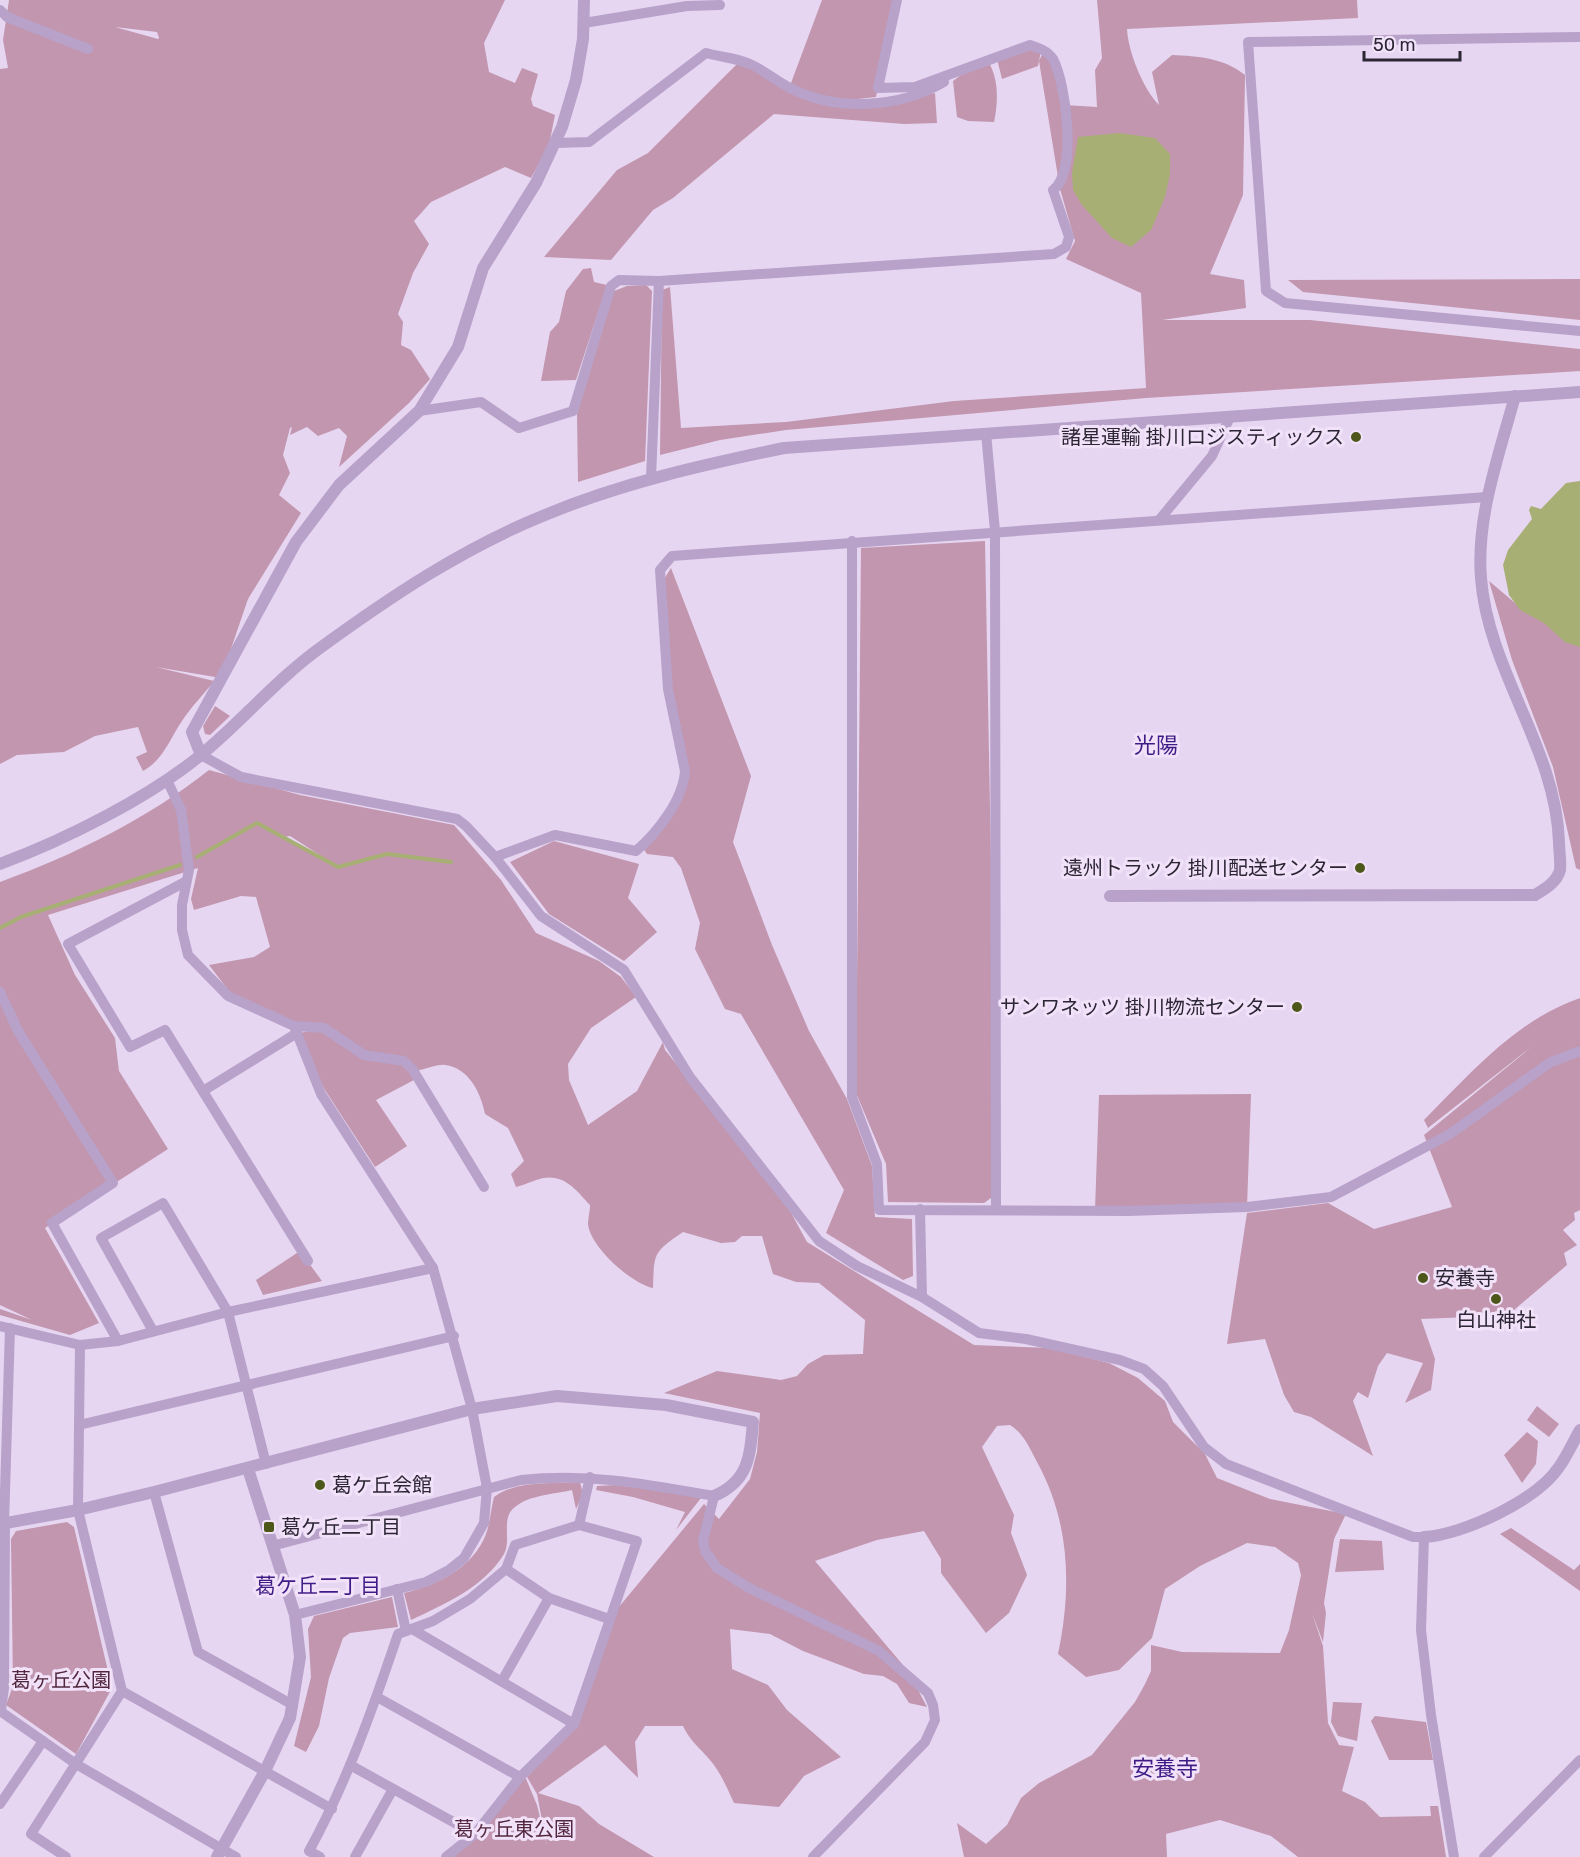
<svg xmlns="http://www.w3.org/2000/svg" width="1580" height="1857" font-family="Rubik,'Noto Sans JP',sans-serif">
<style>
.green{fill:#c196ae;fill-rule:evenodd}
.water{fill:#a7af74}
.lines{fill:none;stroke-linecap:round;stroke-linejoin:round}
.stream{stroke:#a7af74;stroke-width:4}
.minor{stroke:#b8a2ca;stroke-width:10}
.tertiary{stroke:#b8a2ca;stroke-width:12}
.poi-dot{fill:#4c5719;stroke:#f1e2f9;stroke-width:2}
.labels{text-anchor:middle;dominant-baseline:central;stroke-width:6;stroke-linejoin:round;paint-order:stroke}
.poi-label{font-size:20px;fill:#2b2534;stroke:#f1e2f9;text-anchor:end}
.park-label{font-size:20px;fill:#53283f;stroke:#f1e2f9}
.neighbourhood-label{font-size:21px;fill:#3f1b86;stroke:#f1e2f9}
.quarter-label{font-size:22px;fill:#3f1b86;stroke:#f1e2f9}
</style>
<rect width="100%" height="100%" fill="#e7d6f2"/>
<!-- green -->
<g class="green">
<path d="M9,0H505L484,43L489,72L515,83L522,68L538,74L531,99L533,106L555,115L549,145L531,178L505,167L431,202L414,221L429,244L413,273L398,314L403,322L401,345L411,350L430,379L409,403L339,467L347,436L339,428L318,436L307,427L290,435L292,427L290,428L283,455L290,473L279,495L301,513L248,599L221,678L156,667L214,681C204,694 191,707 182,721C169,740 164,759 143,771L136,757L147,752L138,727L95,736L64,752L17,755L0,764V69L8,68L3,40ZM115,27L157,32L159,38L158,39Z"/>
<path d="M822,0H896L876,97L840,101L892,103L935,93L937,123L904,124L774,114L673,198L653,210L611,260L544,257L617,170L648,153L740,61L791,83Z"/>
<path d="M1097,0H1357L1358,18L1127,29C1128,51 1143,89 1159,105L1152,72L1172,55C1198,56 1224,58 1245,75L1243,195L1210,274L1244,280L1246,308L1162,320H1310L1580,349V371L1146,398L786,430L720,440L660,455L662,290L670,287L681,428L786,422L954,401L1146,388L1141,293L1066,259L1075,241L1060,189L1039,61L1044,50L1049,58L1065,105L1097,107L1095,70L1102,58Z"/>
<path d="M1024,44L1041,51L1038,66L1002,79L997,59Z"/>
<path d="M989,63C999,80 998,103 994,122L968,121L957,117L953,81L965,72Z"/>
<path d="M591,268L594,282L607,285L576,380L541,381L550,332L559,322L566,291L583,269Z"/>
<path d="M1580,279V320L1303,292L1288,280Z"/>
<path d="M646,285L652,291L645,461L578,482L577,414L614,291L627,286Z"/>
<path d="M985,541L995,1074L991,1198L984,1203L888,1202L886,1164L856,1093L861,548Z"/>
<path d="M671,568L751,776L733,842L772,945L809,1031L847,1099L872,1166L875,1217L912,1219L913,1276L903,1280L826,1233L844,1190L741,1014L725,1009L695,949L700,923L681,868L673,857L647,854L643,848L687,785L671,690L663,581Z"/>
<path d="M1489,581L1528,614L1580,600V870L1576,868L1553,767L1512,660Z"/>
<path d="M215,706L230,716L210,735L205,734L203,726Z"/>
<path d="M209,770L300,795L454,825L501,880L536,933L599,961L621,977L636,997L591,1028L568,1064L569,1080L588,1125L637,1091L663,1042L665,1050L778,1189L807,1242L974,1345L1049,1348L1109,1363L1138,1378L1165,1401L1173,1422L1205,1454L1217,1478L1270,1499L1346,1514L1334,1539L1324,1603L1326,1613L1323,1642L1312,1613L1323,1646L1328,1723L1339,1745L1354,1747L1342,1791L1365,1802L1380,1817L1431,1816L1430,1806H1438L1446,1857H1298L1271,1836L1220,1820L1166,1834L1167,1857H964L957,1823L986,1844L1007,1825L1021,1798L1039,1783L1092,1755L1135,1702L1145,1684L1151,1671V1645L1182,1652L1280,1653L1289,1630L1301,1575L1298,1563L1275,1547L1247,1543L1200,1566L1165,1589L1152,1638L1119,1670L1086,1677L1058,1654C1072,1588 1070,1522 1037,1462C1029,1447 1024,1434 1010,1425L997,1426L982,1447L1014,1515L1011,1533L1027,1575L1009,1613L986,1633L941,1573V1559L924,1531L877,1540L815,1561L908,1671L927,1707L909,1703L897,1684L883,1676L864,1674L803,1651L770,1634L730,1629L732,1669L768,1685L787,1710L841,1757L804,1776L779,1807L734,1803C727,1788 721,1773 710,1760C700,1748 690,1741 683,1726H645L635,1742L638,1778L605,1745L538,1793L579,1806L599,1824L654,1857H446L485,1822L524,1774L537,1805L547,1846L537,1794L527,1777L578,1722L609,1619L704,1504L719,1519L750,1479L757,1452L760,1413L664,1393L717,1371L781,1380L797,1376L808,1364L824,1355L863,1354L865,1320L819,1283L796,1282L773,1274L762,1236H742L735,1242L721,1243L683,1232C654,1252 654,1252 653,1288C632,1284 590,1247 588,1224C588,1218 590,1211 590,1205C577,1191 565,1174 543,1178C534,1180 525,1185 516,1187L511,1174L524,1161L508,1128L485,1114C481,1093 469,1068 445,1065C438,1064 425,1069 417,1071L414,1080L376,1100L407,1146L375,1167L325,1090L297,1033L322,1030L294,1026L235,999L209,965L254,957L270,947L256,897L241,896L194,910L191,899L198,868L48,915L75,975L115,1038L119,1071L168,1149L45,1228L99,1323L70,1335L0,1315V1309L32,1320L0,1305V882C74,855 147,819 209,770ZM290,836L329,861V862L284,837Z"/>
<path d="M554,841L639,864L628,898L657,932L624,961L549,914L510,862Z"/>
<path d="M1580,998V1210L1574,1213L1575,1220L1563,1230L1577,1245L1564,1253L1567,1265L1514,1310L1470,1317L1421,1319L1435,1359L1431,1390L1405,1403L1423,1363L1387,1353L1378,1366L1368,1398L1358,1392L1353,1401L1373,1456L1311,1417L1294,1412L1284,1395L1265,1339L1227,1344L1247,1213L1328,1203L1374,1229L1452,1207L1424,1135L1535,1044L1428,1128L1424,1120C1471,1073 1516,1020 1580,998Z"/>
<path d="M1251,1094L1247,1207L1095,1210L1099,1095Z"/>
<path d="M300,1251L322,1281L263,1295L256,1280Z"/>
<path d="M1537,1406L1559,1424L1549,1437L1527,1420Z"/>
<path d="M1527,1432L1538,1441L1536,1464L1522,1483L1504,1455Z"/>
<path d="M580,1482L583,1494L576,1509L572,1490C555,1494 529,1495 515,1507C500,1518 512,1539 504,1554C484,1587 445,1604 411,1620L404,1593C437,1585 473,1568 486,1534C490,1523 491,1509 494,1497C516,1480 553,1484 580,1482Z"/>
<path d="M616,1485L693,1495L701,1498L676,1530L685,1512L633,1497L596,1490L597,1486Z"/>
<path d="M67,1522L74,1527L112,1688L76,1754L6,1705L13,1686L11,1539L16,1531Z"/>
<path d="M1511,1528L1574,1570L1580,1564V1591L1500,1534Z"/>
<path d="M1340,1539L1382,1541L1384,1570L1335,1572Z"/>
<path d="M392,1597L398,1627L350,1633L343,1638L329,1678L319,1726L306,1752L294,1746L311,1677L308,1629L314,1616Z"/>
<path d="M1333,1702L1362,1703L1357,1741L1338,1736L1331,1722Z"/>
<path d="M1375,1716L1426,1722L1433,1760H1389L1371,1721Z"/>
</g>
<!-- water -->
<g class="water">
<path d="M1119,133L1155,138L1170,154V174L1165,197L1151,230L1131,247L1112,238L1082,205L1073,190L1072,173L1078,137Z"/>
<path d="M1580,481V647L1565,642L1544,623L1520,610L1509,595L1503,565L1508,550L1532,519L1529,510L1531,506L1541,509L1566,483Z"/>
</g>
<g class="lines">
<!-- stream -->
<g class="stream">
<path d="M197,857L257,823L338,867L387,854L451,862"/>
<path d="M0,928L21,917L180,865"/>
</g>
<!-- minor -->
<g class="minor">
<path d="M0,10L7,17L88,49"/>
<path d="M584,23L687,6L720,5"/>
<path d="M1580,37L1248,42L1266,291L1285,303L1580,331"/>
<path d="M556,143L589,142L706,53C720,57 737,58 750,64C764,70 776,81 790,88C837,112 899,108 944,82"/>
<path d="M419,411L481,402L519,428L573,411L611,286L619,280L659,281L1054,254L1066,247L1069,237L1053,190C1078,172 1066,83 1053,59C1048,51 1039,48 1030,45L915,87L878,88L897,0"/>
<path d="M986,433L995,531L996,1209"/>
<path d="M651,478L659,281"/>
<path d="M1160,519L1212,456L1230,417"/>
<path d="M852,541V1097L877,1164L879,1210L1128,1211L1247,1207L1331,1197L1450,1134L1549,1063L1580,1051"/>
<path d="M201,755L241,777L457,819L466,826L495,857L541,916L624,970L690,1077L819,1241L857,1266L922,1297L979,1333L1026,1339L1120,1360L1144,1369L1163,1386L1204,1447L1226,1464L1413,1537H1424L1421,1630L1431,1715L1454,1857"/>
<path d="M167,780L181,810L189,870L182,905V930L188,955L228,996L294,1026L321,1094L433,1268L472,1409L487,1488L484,1523L464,1558L449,1570L426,1582L295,1615"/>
<path d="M495,857L555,835L636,851C657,833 683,800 685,771L668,689L660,570L672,556L1487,497"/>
<path d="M185,882L68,944L130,1047L165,1030L308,1261"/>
<path d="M0,992L18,1031L113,1183L52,1223L118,1341"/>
<path d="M294,1026L324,1028L364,1055L404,1061L413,1070L484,1187"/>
<path d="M203,1091L297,1033"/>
<path d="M920,1209L922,1297"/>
<path d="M0,1326L80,1345L118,1341L228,1312L433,1268"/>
<path d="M153,1331L101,1238L163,1203L228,1312L266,1464"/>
<path d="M79,1425L454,1336"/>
<path d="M154,1492L198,1652L293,1705"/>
<path d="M4,1524L10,1328"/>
<path d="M579,1525L590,1477"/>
<path d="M272,1546L521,1480C590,1473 646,1484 714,1496L703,1541L705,1551L717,1568L749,1588L879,1651L928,1693L933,1705L935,1720L925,1742L813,1857"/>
<path d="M506,1569L549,1598L609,1619"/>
<path d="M397,1589L406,1631"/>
<path d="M412,1629L574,1724"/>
<path d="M502,1681L549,1598"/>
<path d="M122,1691L332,1809"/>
<path d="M377,1697L520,1777"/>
<path d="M0,1711L76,1764L236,1857"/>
<path d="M350,1765L475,1834"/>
<path d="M0,1804L43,1741"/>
<path d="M66,1857L31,1834L122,1691L78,1510L80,1345"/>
<path d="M320,1857L309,1851C347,1782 373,1708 398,1634L433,1621L470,1599L506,1569L515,1545L579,1525L637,1541L574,1724L520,1777L475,1834L446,1857"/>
<path d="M355,1857L393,1789"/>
<path d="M1484,1857L1580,1760"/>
</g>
<!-- tertiary -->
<g class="tertiary">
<path d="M201,755L192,732L296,542L339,485L419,411L458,347L483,268L536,183L562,127L576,80L583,39L584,0"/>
<path d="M0,864C64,840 149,798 202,754C242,721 277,679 320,648C390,597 463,548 545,515C622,483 702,465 784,448L1580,392"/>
<path d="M1110,896L1535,895C1545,889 1557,882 1560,870C1561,861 1559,851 1559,842C1556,748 1488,671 1481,578C1476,517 1499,455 1515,396"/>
<path d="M0,1524L78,1510L154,1492L472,1409L557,1396L666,1405L753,1422C750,1456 749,1481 714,1496"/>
<path d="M1424,1537C1463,1535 1537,1500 1559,1467C1567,1456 1573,1442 1580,1430"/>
<path d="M0,1710L3,1688L4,1524"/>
<path d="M217,1857L265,1771L290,1718L300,1657L295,1615L248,1469"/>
</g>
</g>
<!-- markers -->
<g class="poi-dot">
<circle cx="1356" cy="437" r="6"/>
<circle cx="1360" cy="868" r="6"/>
<circle cx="1297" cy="1007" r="6"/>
<circle cx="1423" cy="1278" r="6"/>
<circle cx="1496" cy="1299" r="6"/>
<circle cx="320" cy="1485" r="6"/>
<rect x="263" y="1521" width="12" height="12" rx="3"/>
</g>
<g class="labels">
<!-- poi labels -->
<g class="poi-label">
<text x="1344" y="437">諸星運輸 掛川ロジスティックス</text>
<text x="1348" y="868">遠州トラック 掛川配送センター</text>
<text x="1285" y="1007">サンワネッツ 掛川物流センター</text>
<text x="1435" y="1278" text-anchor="start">安養寺</text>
<text x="1496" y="1320" text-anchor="middle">白山神社</text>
<text x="332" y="1485" text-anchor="start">葛ケ丘会館</text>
<text x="281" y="1527" text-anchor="start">葛ケ丘二丁目</text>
</g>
<!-- park labels -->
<g class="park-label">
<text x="61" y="1680">葛ヶ丘公園</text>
<text x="514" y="1829">葛ヶ丘東公園</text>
</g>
<!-- neighbourhood labels -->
<g class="neighbourhood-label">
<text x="318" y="1585">葛ケ丘二丁目</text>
</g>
<!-- quarter labels -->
<g class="quarter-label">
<text x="1156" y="745">光陽</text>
<text x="1165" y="1768">安養寺</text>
</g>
</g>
<!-- scale -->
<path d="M1364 51v9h96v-9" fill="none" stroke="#2b2534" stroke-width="3"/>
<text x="1373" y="51" font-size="18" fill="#2b2534" stroke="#f1e2f9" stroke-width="4.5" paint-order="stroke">50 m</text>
</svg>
